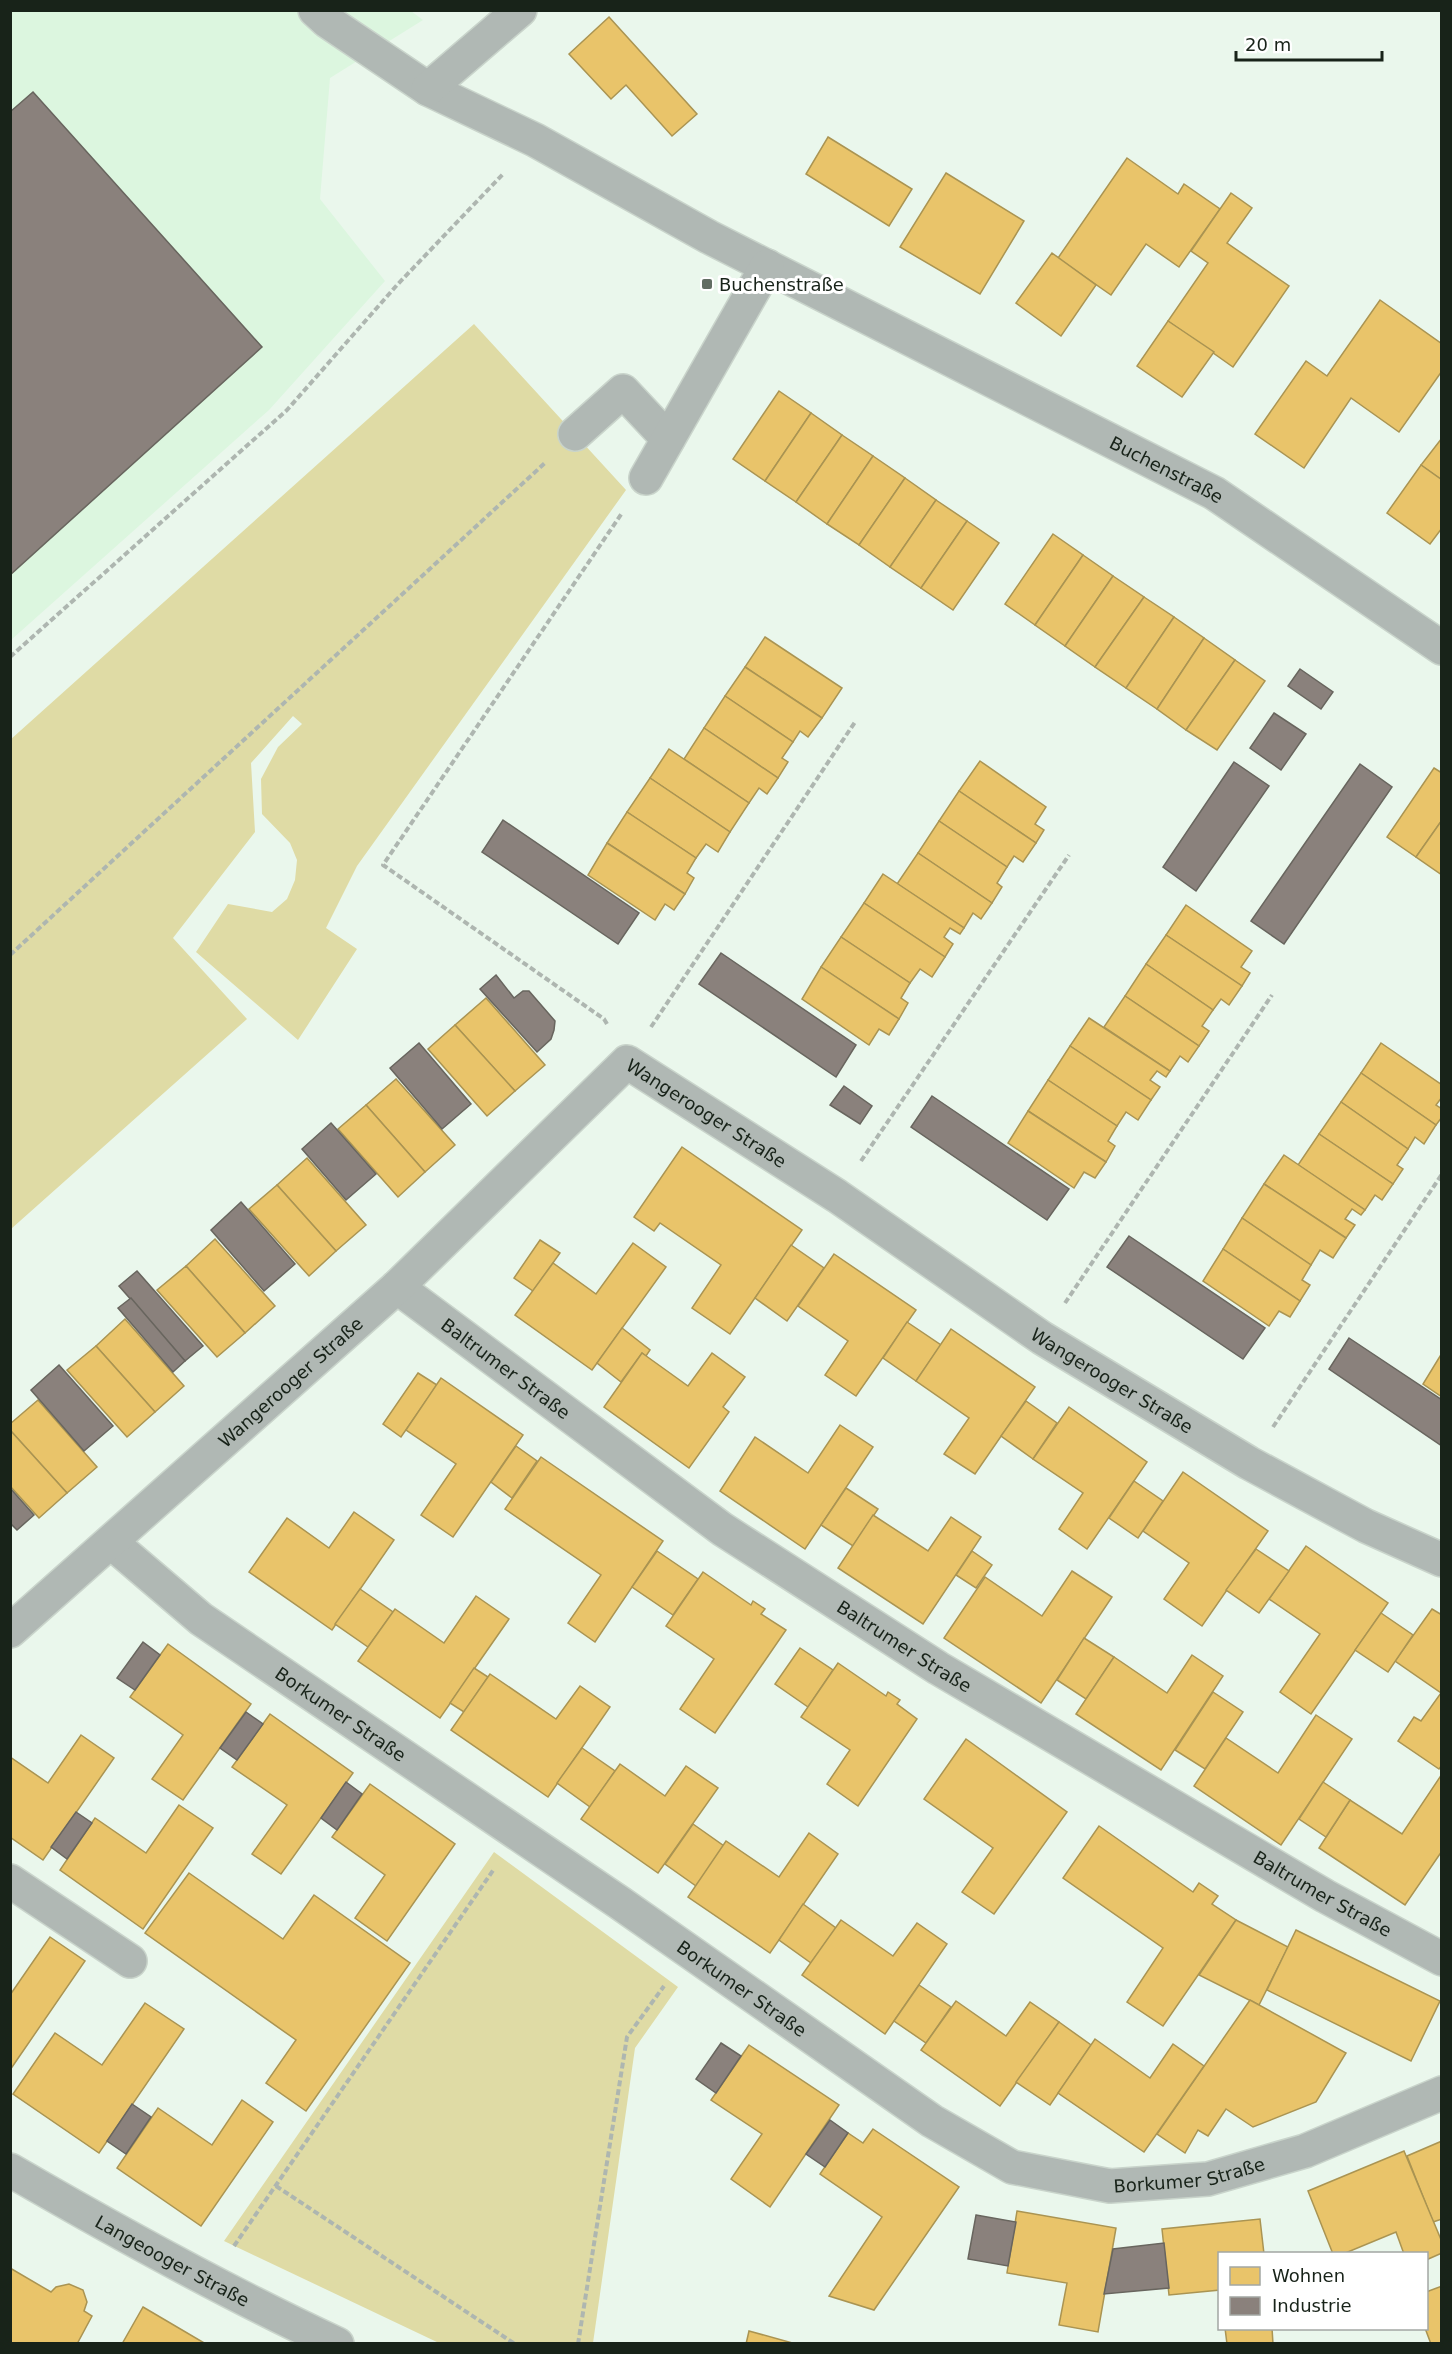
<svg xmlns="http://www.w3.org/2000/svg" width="1452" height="2354" font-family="'DejaVu Sans',sans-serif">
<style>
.built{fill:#dcf6df}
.green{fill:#dfdba5}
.homes{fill:#e9c46a;stroke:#aa9452;stroke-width:1.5}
.industry{fill:#8a817c;stroke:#68655e;stroke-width:1.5}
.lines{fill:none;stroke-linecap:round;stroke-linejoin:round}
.minor-casing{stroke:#c9d4cb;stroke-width:36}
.path{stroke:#aeb6b0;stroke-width:4;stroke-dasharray:6 3;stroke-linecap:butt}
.minor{stroke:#b0b8b4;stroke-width:33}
.poi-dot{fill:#626d63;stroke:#fff;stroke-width:2}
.labels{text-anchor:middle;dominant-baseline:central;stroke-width:6;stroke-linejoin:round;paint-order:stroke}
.poi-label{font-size:18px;fill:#182319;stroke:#fff;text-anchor:start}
.street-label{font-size:18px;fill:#182319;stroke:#fff}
</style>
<rect width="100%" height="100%" fill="#eaf7ec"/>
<!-- built -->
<path class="built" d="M11,11H411L423,20L330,78L320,199L385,281L269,410L11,640Z"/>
<!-- green -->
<g class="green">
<path d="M474,324L626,490L357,866L326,928L357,949L298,1040L196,952L228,904L272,912L287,899L295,880L297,860L290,843L262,814L261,779L278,747L302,724L293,716L251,763L255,832L173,938L247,1019L11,1229L10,740Z"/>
<path d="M494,1852L678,1987L635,2048L593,2343H439L224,2241Z"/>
</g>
<!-- homes -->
<g class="homes">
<path d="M609,17L697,114L672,136L626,85L611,99L569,54Z"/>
<path d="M828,137L912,189L889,226L806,174Z"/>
<path d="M1127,158L1178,194L1184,184L1220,209L1179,267L1146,244L1111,295L1058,258Z"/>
<path d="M946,173L1024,221L980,294L900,247Z"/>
<path d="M1231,193L1252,208L1227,243L1289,286L1233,367L1168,321L1208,263L1191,251Z"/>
<path d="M1052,253L1096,285L1061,336L1016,303Z"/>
<path d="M1380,300L1442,344V371L1399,432L1351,398L1304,468L1255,434L1306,361L1327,376Z"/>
<path d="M1168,321L1214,352L1182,397L1137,366Z"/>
<path d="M779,391L811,413L765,481L733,459Z"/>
<path d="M811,413L842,435L796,502L765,481Z"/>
<path d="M842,435L873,456L827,524L796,502Z"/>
<path d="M1442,438V480L1421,465Z"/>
<path d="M873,456L905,478L859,545L827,524Z"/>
<path d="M1421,465L1442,480V528L1430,544L1387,513Z"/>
<path d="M905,478L936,500L890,567L859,545Z"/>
<path d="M936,500L967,521L921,588L890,567Z"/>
<path d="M967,521L999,543L953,610L921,588Z"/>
<path d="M1053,534L1083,555L1035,625L1005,604Z"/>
<path d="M1083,555L1113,576L1065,646L1035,625Z"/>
<path d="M1113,576L1144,597L1095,667L1065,646Z"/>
<path d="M1144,597L1174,617L1126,688L1095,667Z"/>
<path d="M1174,617L1204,638L1157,709L1126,688Z"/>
<path d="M765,637L842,688L822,718L745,667Z"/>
<path d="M1204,638L1235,660L1186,730L1157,709Z"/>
<path d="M1235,660L1265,681L1217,750L1186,730Z"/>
<path d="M745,667L822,718L808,737L800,731L793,742L725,696Z"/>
<path d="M725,696L793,742L782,758L788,762L778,778L704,728Z"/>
<path d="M704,728L778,778L767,794L759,788L749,803L684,759Z"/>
<path d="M669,749L749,803L730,832L650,778Z"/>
<path d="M980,761L1046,807L1035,824L1044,830L1036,843L959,791Z"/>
<path d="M1434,768L1442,773V820L1416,857L1387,837Z"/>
<path d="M650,778L730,832L718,852L706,844L696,858L627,812Z"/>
<path d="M959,791L1036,843L1023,862L1014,856L1007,867L939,821Z"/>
<path d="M627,812L696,858L687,873L694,878L685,894L607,843Z"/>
<path d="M1442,820V875L1416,857Z"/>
<path d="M939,821L1007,867L997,883L1002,887L992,903L918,853Z"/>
<path d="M607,843L685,894L674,910L665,904L655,920L588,875Z"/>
<path d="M918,853L992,903L981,919L973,913L964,928L897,884Z"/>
<path d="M883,874L964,928L960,934L950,928L944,937L953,944L945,957L864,903Z"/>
<path d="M864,903L945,957L932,977L920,969L910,983L841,937Z"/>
<path d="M1186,905L1252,951L1241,967L1250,973L1242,986L1166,935Z"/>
<path d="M1166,935L1242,986L1229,1005L1221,999L1213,1010L1146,964Z"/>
<path d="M841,937L910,983L901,998L908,1003L899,1019L821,967Z"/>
<path d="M1146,964L1213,1010L1202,1026L1209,1031L1199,1046L1125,996Z"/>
<path d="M821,967L899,1019L889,1035L879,1029L869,1045L802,999Z"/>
<path d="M1125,996L1199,1046L1188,1062L1180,1056L1170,1071L1104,1027Z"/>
<path d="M486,998L545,1065L515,1091L455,1025Z"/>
<path d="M1089,1018L1170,1071L1166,1077L1157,1071L1150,1080L1160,1087L1151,1100L1070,1046Z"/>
<path d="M455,1025L515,1091L487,1116L428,1049Z"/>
<path d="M1381,1043L1442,1085V1097L1436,1105L1442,1109V1117L1436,1125L1361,1073Z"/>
<path d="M1070,1046L1151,1100L1138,1120L1126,1112L1117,1126L1048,1080Z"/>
<path d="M1361,1073L1436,1125L1424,1144L1415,1137L1408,1149L1341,1102Z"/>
<path d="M396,1079L455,1145L425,1172L366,1105Z"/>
<path d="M1048,1080L1117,1126L1108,1141L1115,1146L1106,1162L1028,1111Z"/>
<path d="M1341,1102L1408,1149L1397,1165L1403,1169L1393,1184L1319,1134Z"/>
<path d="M366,1105L425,1172L398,1197L338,1129Z"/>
<path d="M1028,1111L1106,1162L1095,1178L1084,1172L1074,1188L1008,1143Z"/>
<path d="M1319,1134L1393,1184L1382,1200L1375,1195L1365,1210L1298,1165Z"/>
<path d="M682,1147L802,1230L730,1334L692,1308L721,1265L660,1223L654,1231L634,1217Z"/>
<path d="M1284,1155L1365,1210L1361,1215L1352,1209L1345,1219L1355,1225L1346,1238L1264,1184Z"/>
<path d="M307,1158L366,1225L336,1251L277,1185Z"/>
<path d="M1264,1184L1346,1238L1333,1258L1320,1250L1311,1265L1242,1218Z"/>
<path d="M277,1185L336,1251L309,1276L249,1209Z"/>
<path d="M1242,1218L1311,1265L1302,1280L1310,1285L1300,1301L1223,1249Z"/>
<path d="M215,1239L275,1306L245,1333L186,1266Z"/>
<path d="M540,1240L560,1253L533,1291L514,1278Z"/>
<path d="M633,1243L666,1267L592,1370L515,1315L553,1263L596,1294Z"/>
<path d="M791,1245L824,1268L787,1321L755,1298Z"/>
<path d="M1223,1249L1300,1301L1290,1317L1279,1311L1269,1326L1203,1281Z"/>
<path d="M834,1254L916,1310L856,1396L825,1375L848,1341L798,1306Z"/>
<path d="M186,1266L245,1333L217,1357L157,1290Z"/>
<path d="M125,1319L184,1386L155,1412L96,1346Z"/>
<path d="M907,1322L941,1345L916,1381L883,1358Z"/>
<path d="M622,1328L650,1350L646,1356L642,1353L621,1382L597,1363Z"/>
<path d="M951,1329L1035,1387L975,1474L944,1454L969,1418L916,1381Z"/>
<path d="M96,1346L155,1412L127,1437L67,1370Z"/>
<path d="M642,1353L688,1386L712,1353L745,1377L723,1407L729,1412L689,1468L604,1407Z"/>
<path d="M1442,1353V1397L1423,1384Z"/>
<path d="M418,1373L437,1385L401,1437L383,1424Z"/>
<path d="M441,1378L523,1435L453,1537L421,1515L456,1464L406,1430Z"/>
<path d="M38,1400L97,1467L67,1493L10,1430V1424Z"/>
<path d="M1026,1401L1057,1423L1033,1459L1001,1436Z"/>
<path d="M1069,1407L1147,1462L1087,1549L1059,1529L1083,1493L1033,1459Z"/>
<path d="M840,1425L873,1447L805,1549L720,1491L755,1437L808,1473Z"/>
<path d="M10,1430L67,1493L39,1518L10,1486Z"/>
<path d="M516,1446L537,1461L512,1498L491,1482Z"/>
<path d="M541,1457L663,1541L595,1642L568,1623L601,1575L505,1509Z"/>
<path d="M1183,1472L1268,1531L1202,1626L1164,1599L1189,1563L1143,1531Z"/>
<path d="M1134,1481L1163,1501L1138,1538L1109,1518Z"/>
<path d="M846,1488L878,1509L853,1546L821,1525Z"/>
<path d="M354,1512L394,1540L332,1630L249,1572L287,1518L329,1548Z"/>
<path d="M873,1515L928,1551L951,1517L981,1537L923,1624L838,1568Z"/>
<path d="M1306,1546L1388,1603L1311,1714L1280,1692L1320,1634L1269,1599Z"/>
<path d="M1256,1549L1289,1571L1259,1613L1226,1590Z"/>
<path d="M657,1551L698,1579L673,1615L632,1587Z"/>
<path d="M972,1551L992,1565L976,1588L956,1575Z"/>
<path d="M1072,1571L1112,1597L1041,1703L944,1638L985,1577L1042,1616Z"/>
<path d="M703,1572L751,1605L753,1601L765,1609L761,1614L786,1630L715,1733L680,1709L714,1659L666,1626Z"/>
<path d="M360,1589L393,1612L368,1647L335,1624Z"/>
<path d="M476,1596L509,1619L440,1718L358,1661L395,1609L444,1643Z"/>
<path d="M1432,1609L1442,1615V1765L1439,1769L1398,1741L1414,1717L1421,1721L1441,1693L1395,1661Z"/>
<path d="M1381,1613L1413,1635L1388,1672L1355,1650Z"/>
<path d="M1084,1638L1114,1657L1086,1699L1057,1680Z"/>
<path d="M168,1644L251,1704L183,1800L152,1779L183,1735L130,1697Z"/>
<path d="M800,1648L833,1670L808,1707L775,1684Z"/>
<path d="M1192,1655L1223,1676L1161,1770L1076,1714L1114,1657L1167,1693Z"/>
<path d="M838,1663L886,1696L888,1692L900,1700L897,1704L917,1719L858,1806L827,1784L850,1750L801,1717Z"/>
<path d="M474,1668L488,1677L464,1712L450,1703Z"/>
<path d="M490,1674L556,1719L580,1686L610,1707L548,1797L451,1730Z"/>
<path d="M1213,1692L1243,1712L1205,1769L1175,1750Z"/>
<path d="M270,1714L353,1773L281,1874L252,1854L287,1805L232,1767Z"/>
<path d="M1316,1715L1352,1739L1281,1845L1194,1786L1226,1738L1278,1773Z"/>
<path d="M81,1735L114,1758L43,1860L10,1837V1757L48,1783Z"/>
<path d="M966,1739L1067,1812L994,1914L962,1892L993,1848L924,1799Z"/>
<path d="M582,1748L615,1771L590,1807L557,1783Z"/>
<path d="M620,1764L665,1796L686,1766L718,1788L658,1873L581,1819Z"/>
<path d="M1442,1774V1851L1405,1905L1319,1848L1350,1800L1402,1834Z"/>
<path d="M1323,1782L1350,1800L1326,1837L1299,1819Z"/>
<path d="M370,1784L455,1844L387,1941L355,1918L385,1875L332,1837Z"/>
<path d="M179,1805L213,1828L143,1929L60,1870L95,1818L146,1853Z"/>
<path d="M693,1824L724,1846L696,1886L665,1864Z"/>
<path d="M1099,1826L1193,1892L1199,1883L1218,1896L1212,1904L1236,1920L1163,2026L1127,2002L1163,1948L1063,1878Z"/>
<path d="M809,1833L838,1854L770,1953L688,1897L726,1841L779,1877Z"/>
<path d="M189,1873L283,1939L314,1895L410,1963L306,2111L266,2083L296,2040L145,1933Z"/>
<path d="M803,1904L836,1928L811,1963L779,1940Z"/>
<path d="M841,1920L893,1956L917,1923L947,1944L885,2034L802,1975Z"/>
<path d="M1236,1920L1288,1947L1259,2005L1199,1975Z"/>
<path d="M1296,1930L1440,2001L1411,2061L1267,1990Z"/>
<path d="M50,1937L85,1961L10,2070V1995Z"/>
<path d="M919,1985L951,2007L926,2043L894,2021Z"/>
<path d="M1250,2000L1346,2053L1316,2102L1253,2127L1226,2109L1208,2136L1198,2130L1185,2153L1157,2134Z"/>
<path d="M956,2001L1006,2036L1030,2002L1059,2022L1000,2106L921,2050Z"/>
<path d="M145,2003L184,2029L99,2153L13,2094L55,2033L102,2065Z"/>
<path d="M1059,2022L1091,2045L1050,2105L1016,2082Z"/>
<path d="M1095,2039L1150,2078L1173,2044L1204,2066L1144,2152L1058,2093Z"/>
<path d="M749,2045L839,2105L770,2207L731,2179L762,2134L711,2100Z"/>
<path d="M242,2100L273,2122L201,2226L117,2168L158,2108L212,2145Z"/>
<path d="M873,2129L959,2187L874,2310L829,2296L882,2217L820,2174L848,2133L863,2143Z"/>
<path d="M1442,2141V2219L1433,2222L1407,2156Z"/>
<path d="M1404,2151L1442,2242V2253L1426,2260V2254H1404L1396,2232L1343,2254H1333L1308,2191Z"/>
<path d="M1017,2211L1116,2228L1098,2332L1059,2325L1067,2283L1007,2273Z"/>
<path d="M1260,2219L1264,2254H1220V2290L1169,2295L1162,2229Z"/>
<path d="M10,2268L51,2292L56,2287L69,2284L83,2290L87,2302L84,2311L92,2316L77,2344H10Z"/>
<path d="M1442,2286V2344H1431L1425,2328L1426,2292Z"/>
<path d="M143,2307L206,2344H122Z"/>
<path d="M1225,2328H1272L1273,2344H1227Z"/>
<path d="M749,2331L796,2344H746Z"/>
</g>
<!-- industry -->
<g class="industry">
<path d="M33,92L262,347L10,575V112Z"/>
<path d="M1300,669L1333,692L1321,709L1288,686Z"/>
<path d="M1274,713L1306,734L1281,770L1250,748Z"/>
<path d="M1234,762L1269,786L1196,891L1163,867Z"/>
<path d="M1360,764L1392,787L1284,944L1251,921Z"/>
<path d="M503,820L639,913L618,944L482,852Z"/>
<path d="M721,953L856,1045L836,1077L699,984Z"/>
<path d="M496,975L514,998L523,991H529L555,1021L554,1030L551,1039L537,1052L480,989Z"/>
<path d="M419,1043L471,1104L442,1129L390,1068Z"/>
<path d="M844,1086L872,1106L860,1124L830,1105Z"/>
<path d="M932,1096L1069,1189L1047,1220L911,1127Z"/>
<path d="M331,1123L376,1174L346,1200L302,1149Z"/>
<path d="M241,1202L295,1264L264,1291L211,1230Z"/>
<path d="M1129,1236L1265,1328L1243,1359L1107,1267Z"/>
<path d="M137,1271L203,1346L185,1361L119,1286Z"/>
<path d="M131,1298L185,1361L173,1372L118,1308Z"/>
<path d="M1349,1338L1442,1400V1446L1329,1369Z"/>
<path d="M59,1365L113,1426L84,1451L31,1390Z"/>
<path d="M10,1488L34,1515L17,1530L10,1523Z"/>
<path d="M143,1642L160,1655L135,1690L117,1678Z"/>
<path d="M246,1712L263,1724L237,1760L220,1748Z"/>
<path d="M346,1782L362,1794L337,1830L321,1818Z"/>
<path d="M76,1812L92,1823L67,1859L51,1847Z"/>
<path d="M721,2043L741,2056L716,2093L696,2079Z"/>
<path d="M132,2104L151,2117L126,2154L107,2141Z"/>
<path d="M830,2120L848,2133L825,2167L806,2154Z"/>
<path d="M976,2215L1016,2222L1008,2266L968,2259Z"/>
<path d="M1164,2243L1169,2288L1104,2294L1113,2249Z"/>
</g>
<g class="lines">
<defs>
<g id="minor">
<path id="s1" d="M315,10L327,21L428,89L535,140L709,237L1214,493L1442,648"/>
<path d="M428,89L520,10"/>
<path d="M575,434L623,391L668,439"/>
<path d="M646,478L767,266"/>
<path id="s2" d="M397,1287L722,1529L938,1668L1325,1896L1442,1959"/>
<path id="s3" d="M112,1543L201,1619L620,1903L932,2121L1012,2167L1110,2186L1208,2179L1305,2151L1442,2093"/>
<path id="s4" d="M10,1631L397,1287L627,1062L837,1196L1042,1338L1249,1463L1366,1526L1442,1560"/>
<path d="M10,1881L130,1961"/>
<path id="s5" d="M10,2170C117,2232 225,2292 337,2344"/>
</g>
</defs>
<!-- minor casing -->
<use href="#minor" class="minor-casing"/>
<!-- path -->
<g class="path">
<path d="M10,657L287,410L397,285L504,173"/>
<path d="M10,955L546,462"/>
<path d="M607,1024L604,1019L383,865L622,513"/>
<path d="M651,1027L855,722"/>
<path d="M861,1161L1069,855"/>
<path d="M1065,1303L1272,995"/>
<path d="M1273,1427L1442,1174"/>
<path d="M276,2186L515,2344"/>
<path d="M234,2246L494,1869"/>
<path d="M578,2344L627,2037L664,1986"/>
</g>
<!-- minor -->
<use href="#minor" class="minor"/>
</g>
<!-- markers -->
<rect class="poi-dot" x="701" y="278" width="12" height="12" rx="3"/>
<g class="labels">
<!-- poi labels -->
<g class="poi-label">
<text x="719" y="284">Buchenstraße</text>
</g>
<!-- street labels -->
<g class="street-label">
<text stroke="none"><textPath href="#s1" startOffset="969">Buchenstraße</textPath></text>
<text stroke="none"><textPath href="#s4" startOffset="934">Wangerooger Straße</textPath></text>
<text stroke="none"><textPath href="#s2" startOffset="136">Baltrumer Straße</textPath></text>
<text stroke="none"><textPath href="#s4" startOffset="1420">Wangerooger Straße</textPath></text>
<text stroke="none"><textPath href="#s4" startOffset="375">Wangerooger Straße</textPath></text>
<text stroke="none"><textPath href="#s2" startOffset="622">Baltrumer Straße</textPath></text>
<text stroke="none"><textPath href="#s3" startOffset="286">Borkumer Straße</textPath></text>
<text stroke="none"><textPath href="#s2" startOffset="1108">Baltrumer Straße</textPath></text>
<text stroke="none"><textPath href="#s3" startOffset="772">Borkumer Straße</textPath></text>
<text stroke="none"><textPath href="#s3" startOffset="1276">Borkumer Straße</textPath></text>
<text stroke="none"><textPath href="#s5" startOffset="186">Langeooger Straße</textPath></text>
</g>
</g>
<!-- border -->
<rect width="1452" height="2354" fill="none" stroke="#182319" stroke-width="24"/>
<!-- legend -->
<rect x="1218" y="2252" width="210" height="78" fill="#ffffff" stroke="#a3a7a3" stroke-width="1.5"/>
<rect x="1230" y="2267" width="30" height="18" fill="#e9c46a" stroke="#a3a7a3" stroke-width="1.5"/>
<text x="1272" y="2282" font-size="18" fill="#182319">Wohnen</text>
<rect x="1230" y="2297" width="30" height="18" fill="#8a817c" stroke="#a3a7a3" stroke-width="1.5"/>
<text x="1272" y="2312" font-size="18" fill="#182319">Industrie</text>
<!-- scale -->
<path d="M1236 51v9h146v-9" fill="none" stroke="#182319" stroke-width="3"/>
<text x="1245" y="51" font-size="18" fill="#182319" stroke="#ffffff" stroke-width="4.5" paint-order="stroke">20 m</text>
</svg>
